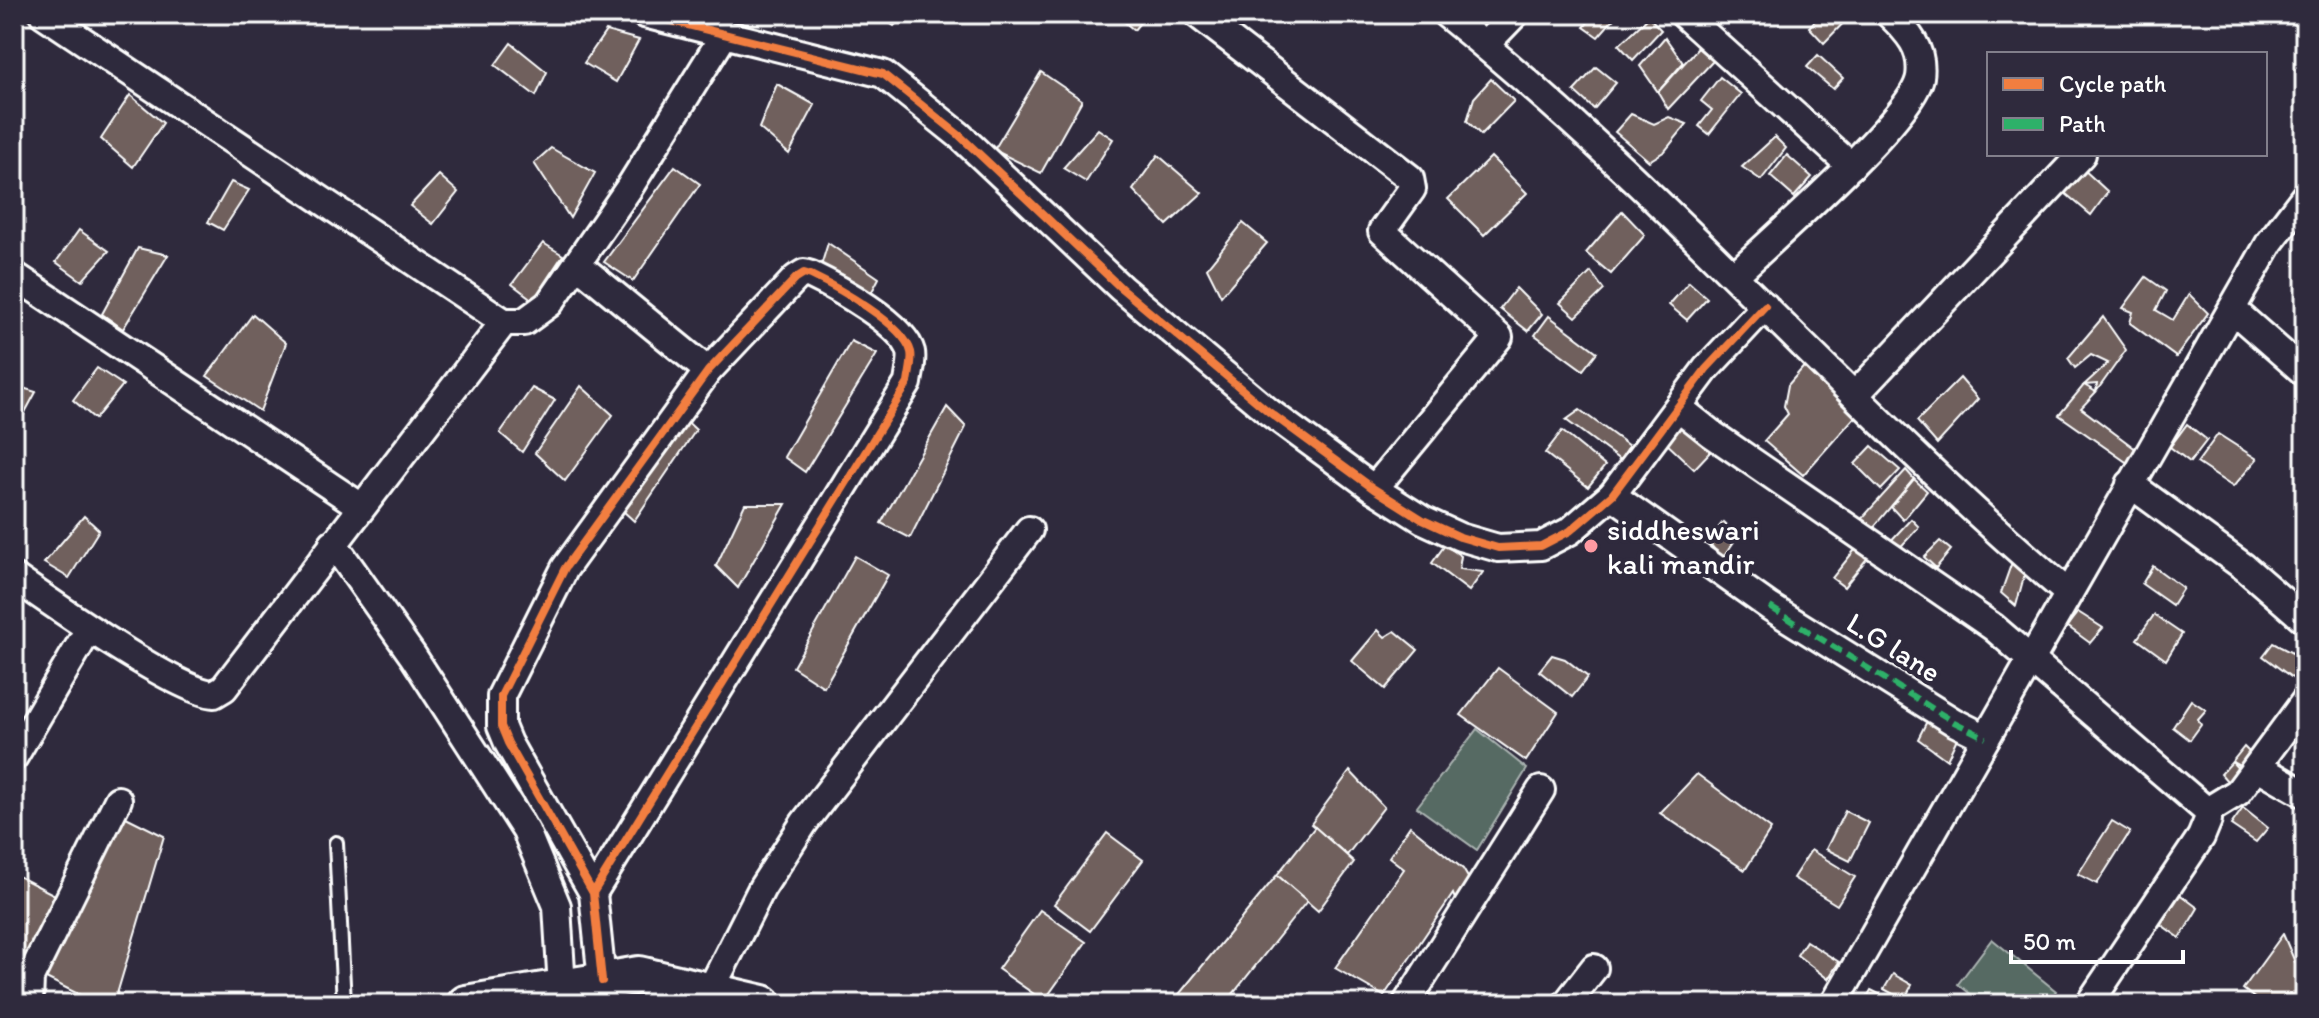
<svg xmlns="http://www.w3.org/2000/svg" width="2319" height="1018" font-family="Itim,sans-serif">
<style>
.green{fill:#576a64;stroke:#abb4b2;stroke-width:2}
.building{fill:#6f605d;stroke:#fff;stroke-width:2}
.lines{fill:none;stroke-linecap:round;stroke-linejoin:round}
.service-casing{stroke:#fff;stroke-width:18}
.minor-casing{stroke:#fff;stroke-width:32}
.secondary-casing{stroke:#fff;stroke-width:42}
.service{stroke:#2f2a3d;stroke-width:12}
.minor{stroke:#2f2a3d;stroke-width:26}
.secondary{stroke:#2f2a3d;stroke-width:36}
.quiet{stroke:#2db169;stroke-width:6;stroke-dasharray:12 6;stroke-linecap:butt}
.cycleway-casing{stroke:#2f2a3d;stroke-width:13}
.cycleway{stroke:#f27e40;stroke-width:8}
.poi-dot{fill:#ff9aa2;stroke:#2f2a3d;stroke-width:3}
.labels{text-anchor:middle;dominant-baseline:central;stroke-width:8;stroke-linejoin:round;paint-order:stroke}
.poi-label{font-size:30px;fill:#fff;stroke:#2f2a3d;text-anchor:start}
.street-label{font-size:30px;fill:#fff;stroke:#2f2a3d}
</style>
<rect width="100%" height="100%" fill="#2f2a3d"/>
<filter id="ink" filterUnits="userSpaceOnUse"><feTurbulence type="fractalNoise" baseFrequency=".0125" numOctaves="2"/><feDisplacementMap in="SourceGraphic" scale="16" xChannelSelector="R" yChannelSelector="G"/><feConvolveMatrix kernelMatrix="1 2 1 2 8 2 1 2 1" color-interpolation-filters="sRGB"/></filter>
<g filter="url(#ink)">
<!-- green -->
<g class="green">
<path d="M1477,729L1527,769L1477,850L1417,807Z"/>
<path d="M1992,939L2056,991L2047,1004H1983L1958,984Z"/>
</g>
<!-- building -->
<g class="building">
<path d="M876,14H905L894,26Z"/>
<path d="M1115,14H1147L1134,30Z"/>
<path d="M1595,14H1618L1598,37L1584,27Z"/>
<path d="M1821,14H1852L1824,43L1809,27Z"/>
<path d="M1649,17L1661,30L1633,60L1619,45Z"/>
<path d="M606,31L639,40L616,82L584,63Z"/>
<path d="M1665,37L1683,63L1658,92L1640,66Z"/>
<path d="M511,43L547,72L536,96L495,65Z"/>
<path d="M1698,48L1713,61L1668,109L1658,92Z"/>
<path d="M1818,55L1843,78L1833,89L1807,67Z"/>
<path d="M1596,67L1616,83L1594,109L1574,91Z"/>
<path d="M1041,72L1082,100L1041,173L994,150Z"/>
<path d="M1720,77L1741,94L1709,134L1699,126L1712,110L1701,101Z"/>
<path d="M1491,79L1514,101L1481,135L1467,121L1474,98Z"/>
<path d="M777,84L815,105L789,154L759,128Z"/>
<path d="M130,95L163,123L133,167L101,139Z"/>
<path d="M1631,114L1654,124L1669,117L1687,124L1665,151L1649,161L1615,132Z"/>
<path d="M1098,129L1113,139L1086,182L1063,168Z"/>
<path d="M1775,137L1786,148L1761,180L1742,167Z"/>
<path d="M551,148L595,173L570,218L534,163Z"/>
<path d="M1158,155L1202,193L1167,225L1133,190Z"/>
<path d="M1787,155L1812,177L1794,197L1770,176Z"/>
<path d="M1491,157L1527,193L1484,235L1448,199Z"/>
<path d="M675,166L700,184L633,281L604,262Z"/>
<path d="M2081,167L2108,192L2091,215L2059,188Z"/>
<path d="M439,175L458,192L433,224L410,206Z"/>
<path d="M231,182L249,190L223,230L208,222Z"/>
<path d="M1622,211L1645,235L1611,274L1586,253Z"/>
<path d="M1243,223L1267,243L1221,296L1207,268Z"/>
<path d="M79,230L109,251L82,281L56,262Z"/>
<path d="M543,243L563,255L533,300L512,284Z"/>
<path d="M828,243L879,278L866,303L821,266Z"/>
<path d="M138,248L168,255L123,329L102,314Z"/>
<path d="M1591,272L1604,290L1576,317L1560,303Z"/>
<path d="M2146,277L2166,291L2156,310L2173,320L2189,294L2208,313L2176,357L2130,323L2133,312L2123,308Z"/>
<path d="M1689,282L1707,298L1687,320L1669,305Z"/>
<path d="M1516,288L1542,314L1528,331L1500,309Z"/>
<path d="M253,314L286,343L260,411L207,376Z"/>
<path d="M1549,316L1597,352L1583,370L1535,335Z"/>
<path d="M2103,317L2126,350L2096,392L2097,384L2084,385L2108,363L2091,355L2075,368L2068,358Z"/>
<path d="M851,341L877,354L805,472L784,457Z"/>
<path d="M1807,363L1861,410L1803,475L1764,441L1788,414L1784,406L1788,385Z"/>
<path d="M97,368L123,385L95,419L73,400Z"/>
<path d="M1960,378L1978,399L1937,444L1917,421Z"/>
<path d="M2084,385L2096,392L2081,408L2137,450L2129,464L2059,415Z"/>
<path d="M16,386L36,392L16,429L14,426Z"/>
<path d="M581,386L613,415L565,481L535,453Z"/>
<path d="M532,388L555,400L522,452L500,433Z"/>
<path d="M947,407L966,427L910,538L881,523Z"/>
<path d="M1580,410L1629,446L1620,460L1566,420Z"/>
<path d="M681,416L696,430L634,521L622,510Z"/>
<path d="M1681,422L1711,451L1694,469L1664,441Z"/>
<path d="M2187,424L2207,440L2190,462L2170,447Z"/>
<path d="M1562,431L1605,466L1588,487L1545,453Z"/>
<path d="M2218,434L2257,459L2233,487L2197,463Z"/>
<path d="M1872,446L1900,470L1881,490L1855,464Z"/>
<path d="M1906,470L1914,479L1867,535L1855,526Z"/>
<path d="M1914,479L1927,491L1903,520L1891,507Z"/>
<path d="M745,504H786L738,588L716,566Z"/>
<path d="M84,516L99,530L69,578L44,563Z"/>
<path d="M1911,519L1919,527L1894,554L1886,546Z"/>
<path d="M1723,522L1738,536L1722,559L1708,541Z"/>
<path d="M1940,541L1951,550L1936,568L1924,557Z"/>
<path d="M1445,545L1461,556L1459,569L1483,572L1469,591L1432,563Z"/>
<path d="M1858,546L1870,555L1844,587L1832,578Z"/>
<path d="M855,556L888,575L824,687L793,667Z"/>
<path d="M2012,562L2026,569L2016,606L2001,593Z"/>
<path d="M2153,566L2183,588L2172,605L2142,584Z"/>
<path d="M2078,612L2103,628L2090,643L2067,626Z"/>
<path d="M2154,615L2182,634L2166,660L2137,639Z"/>
<path d="M1378,630L1385,637L1395,631L1418,650L1385,689L1352,661Z"/>
<path d="M2305,638V676L2299,683L2263,656L2273,643L2292,653Z"/>
<path d="M1552,655L1565,659L1588,677L1572,697L1539,671Z"/>
<path d="M1498,668L1558,712L1526,761L1461,715Z"/>
<path d="M2191,700L2206,710L2198,719L2201,725L2190,740L2173,727Z"/>
<path d="M1930,715L1959,734L1947,760L1918,739Z"/>
<path d="M2244,747L2252,755L2245,769L2232,762Z"/>
<path d="M2232,762L2243,774L2232,787L2221,774Z"/>
<path d="M1350,771L1384,807L1347,855L1311,824Z"/>
<path d="M1697,774L1771,829L1745,870L1660,813Z"/>
<path d="M2243,808L2268,828L2256,842L2231,825Z"/>
<path d="M1845,811L1869,823L1850,861L1826,849Z"/>
<path d="M122,815L164,836L114,1004H98L40,975Z"/>
<path d="M2112,821L2130,832L2097,884L2078,874Z"/>
<path d="M1410,826L1463,869L1470,881L1456,902L1453,894L1384,996L1335,968L1404,869L1389,857Z"/>
<path d="M1315,827L1354,862L1318,911L1277,875Z"/>
<path d="M1107,833L1143,860L1090,931L1054,904Z"/>
<path d="M1811,850L1855,877L1837,905L1793,878Z"/>
<path d="M14,874L55,895L26,964L14,956Z"/>
<path d="M1277,875L1307,901L1225,1004H1171Z"/>
<path d="M2174,890L2198,908L2180,938L2153,919Z"/>
<path d="M1040,910L1086,942L1044,1001L998,969Z"/>
<path d="M2283,934L2295,962H2305V999L2302,1004H2262L2243,989Z"/>
<path d="M1806,941L1839,962L1828,979L1797,955Z"/>
<path d="M1893,974L1912,985L1904,1000L1884,989Z"/>
<path d="M1871,990L1899,1004H1863Z"/>
</g>
<g class="lines">
<defs>
<path id="service" d="M336,843L344,1004"/>
<g id="minor">
<path d="M43,14L504,322H524L550,303L629,188L724,35"/>
<path d="M644,14L883,74L959,135L1121,288L1269,412L1374,489L1423,520L1460,537L1498,548L1541,546L1570,531L1612,495L1706,369L1765,306"/>
<path d="M1197,14L1410,178L1412,189L1382,231L1499,337L1374,489"/>
<path d="M1446,14C1668,191 1851,410 2068,593"/>
<path d="M1683,14L1851,166"/>
<path d="M1485,45L1515,14"/>
<path d="M577,264L708,371"/>
<path d="M14,275L360,506"/>
<path d="M1735,275C1770,241 1913,118 1920,77C1924,49 1908,32 1889,14"/>
<path d="M2232,309L2305,373"/>
<path d="M1856,394L2082,154"/>
<path d="M1678,407L1712,434L1993,627L2207,811L2208,820L2201,837L2089,1004"/>
<path d="M2130,484L2244,567L2305,620"/>
<path d="M1612,495L1770,607L1954,722L1986,738"/>
<path d="M333,543L413,656L526,831L557,906L562,988"/>
<path d="M14,577C50,602 178,692 214,694L224,688L504,322"/>
<path d="M14,757L89,629"/>
<path d="M2258,767L2305,794"/>
<path d="M2207,811L2238,792L2305,701"/>
<path d="M593,893L908,383C909,374 913,360 911,352C904,324 836,287 811,275L804,273L796,278L708,371L565,568L501,696V726L508,743L593,893L602,981"/>
<path d="M710,991L762,888L804,823L1029,530"/>
<path d="M29,1004L30,978L118,800"/>
<path d="M1406,1004L1541,790"/>
<path d="M1566,1004L1594,968"/>
<path d="M1834,1004L2270,242L2305,196"/>
</g>
<path id="secondary" d="M466,1004L639,975L763,1004"/>
</defs>
<!-- service casing -->
<use href="#service" class="service-casing"/>
<!-- minor casing -->
<use href="#minor" class="minor-casing"/>
<!-- secondary casing -->
<use href="#secondary" class="secondary-casing"/>
<!-- service -->
<use href="#service" class="service"/>
<!-- minor -->
<use href="#minor" class="minor"/>
<!-- secondary -->
<use href="#secondary" class="secondary"/>
<!-- quiet -->
<path class="quiet" d="M1770,607L1954,722L1986,738"/>
<defs>
<g id="cycleway">
<path d="M644,14L883,74L959,135L1121,288L1269,412L1374,489L1423,520L1460,537L1498,548L1541,546L1570,531L1612,495L1706,369L1765,306"/>
<path d="M593,893L908,383C909,374 913,360 911,352C904,324 836,287 811,275L804,273L796,278L708,371L565,568L501,696V726L508,743L593,893L602,981"/>
</g>
</defs>
<!-- cycleway casing -->
<use href="#cycleway" class="cycleway-casing"/>
<!-- cycleway -->
<use href="#cycleway" class="cycleway"/>
</g>
</g>
<!-- markers -->
<circle class="poi-dot" cx="1591" cy="546" r="8"/>
<g class="labels">
<!-- poi labels -->
<g class="poi-label">
<text x="1607" y="529">siddheswari<tspan x="1607" dy="34">kali mandir</tspan></text>
</g>
<!-- street labels -->
<g class="street-label">
<text transform="translate(1894 647) rotate(32)">L.G lane</text>
</g>
</g>
<!-- margin -->
<rect width="2319" height="1018" fill="none" stroke="#2f2a3d" stroke-width="48"/>
<rect x="24" y="24" width="2271" height="970" fill="none" stroke="#fff" stroke-width="3" filter="url(#ink)"/>
<!-- legend -->
<rect x="1987" y="52" width="280" height="104" fill="#2f2a3d" stroke="#827f8b" stroke-width="2"/>
<rect x="2003" y="78" width="40" height="12" fill="#f27e40" stroke="#827f8b" stroke-width="2"/>
<text x="2059" y="92" font-size="24" fill="#ffffff">Cycle path</text>
<rect x="2003" y="118" width="40" height="12" fill="#2db169" stroke="#827f8b" stroke-width="2"/>
<text x="2059" y="132" font-size="24" fill="#ffffff">Path</text>
<!-- scale -->
<path d="M2011 950v12h172v-12" fill="none" stroke="#ffffff" stroke-width="4"/>
<text x="2023" y="950" font-size="24" fill="#ffffff" stroke="#2f2a3d" stroke-width="6" paint-order="stroke">50 m</text>
</svg>
